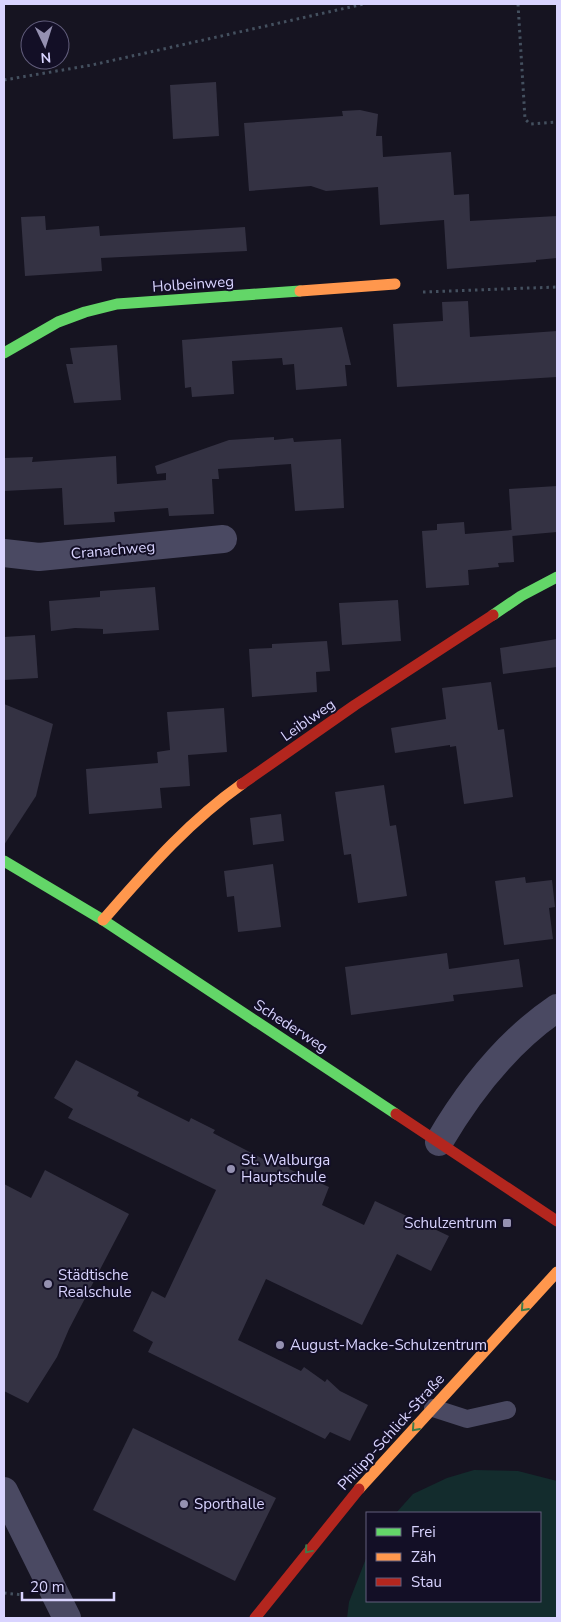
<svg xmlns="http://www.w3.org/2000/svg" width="561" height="1622" font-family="'Nunito Sans',sans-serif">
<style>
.green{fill:#132c2d}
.building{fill:#343243}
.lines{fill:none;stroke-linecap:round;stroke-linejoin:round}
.path{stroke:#44505f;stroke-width:3;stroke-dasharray:2.5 4;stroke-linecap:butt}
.lane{stroke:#4a4962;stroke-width:18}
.street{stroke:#4a4962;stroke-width:28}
.fast{stroke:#63d668;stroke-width:11}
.slow{stroke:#ff974d;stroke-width:11}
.jam{stroke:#b3261e;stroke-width:11}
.oneway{stroke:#3f7c4a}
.poi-dot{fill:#9591b1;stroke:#130f26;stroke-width:2}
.labels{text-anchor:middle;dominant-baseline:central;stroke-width:4;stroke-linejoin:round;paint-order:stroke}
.street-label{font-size:15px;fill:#d9d4ff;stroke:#130f26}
.poi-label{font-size:15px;fill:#d9d4ff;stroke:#130f26;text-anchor:start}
</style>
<rect width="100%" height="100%" fill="#161421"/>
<!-- green -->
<path class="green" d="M474,1470L518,1471L557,1481V1618H347L349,1602L367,1556V1601H540V1513H396L413,1494L447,1478Z"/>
<!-- building -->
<g class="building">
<path d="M216,82L219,136L173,139L170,85Z"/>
<path d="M360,110L378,114L376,136H382L383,157L451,152L454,195L469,194L470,221L557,216V258L536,260V262L447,269L444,220L380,225L378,187L326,191L311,186L249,191L244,123L343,116L342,111Z"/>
<path d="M45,216L46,230L99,226L100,236L245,227L247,251L101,258L102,271L25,276L21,217Z"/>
<path d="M468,301L470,337L557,331V377L397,387L393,324L443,321L442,302Z"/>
<path d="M342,327L351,365H345L347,386L296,390L294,364L283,365L282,358L232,361L234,394L192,397L191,387L185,388L182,340Z"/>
<path d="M117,345L121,400L74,403L66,364H73L70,348Z"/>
<path d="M274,437V440L293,438L294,442L341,439L344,508L295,511L291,464L218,469L219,479H212L214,514L169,516L168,508L114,512L115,522L64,525L62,488L4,491V458L33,457L32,462L116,456L117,484L166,480V473L157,474L155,466L229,440Z"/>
<path d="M557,486V532L512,536L509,489Z"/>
<path d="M464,522L465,534L512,530L514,562L498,563L499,567L468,570L469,585L426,588L422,531L437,530V524Z"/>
<path d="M155,587L159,630L103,634V629L75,628L51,631L49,601L100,597V591Z"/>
<path d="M398,600L401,641L342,645L339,603Z"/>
<path d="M35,635L38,678L4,680V637Z"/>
<path d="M557,639V667L503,674L500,648Z"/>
<path d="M327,641L330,671L316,672L317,692L252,697L249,649L272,648V644Z"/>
<path d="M491,682L498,730L504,729L513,797L464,804L456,746L450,747V745L395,753L391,728L446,719L442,688Z"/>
<path d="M4,704L53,724L36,796L4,845Z"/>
<path d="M224,708L227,752L188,755L190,786L160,788L162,808L89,814L86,769L158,763L157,752L170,750L167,712Z"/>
<path d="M384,785L390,826L396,825L407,896L358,903L351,854L344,855L335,792Z"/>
<path d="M281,814L284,841L253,845L250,818Z"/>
<path d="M273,864L281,927L238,932L234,896L227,897L224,871Z"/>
<path d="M525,877L526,883L552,880L555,907L549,908L553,939L504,945L495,881Z"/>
<path d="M447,953L449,969L519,959L523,987L453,995L454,1001L351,1015L345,967Z"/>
<path d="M76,1060L139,1092L137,1096L189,1122L191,1118L215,1130L213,1133L265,1160L267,1156L290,1168L289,1169L329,1187L322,1205L364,1225L375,1201L449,1236L431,1271L397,1254L362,1325L266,1279L238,1340L301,1371L304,1367L325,1382L327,1379L340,1391L368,1405L350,1441L330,1432L325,1439L148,1352L153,1342L133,1331L152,1291L165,1298L216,1190L68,1118L73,1109L54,1098Z"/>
<path d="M45,1170L129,1214L69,1329L57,1357L28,1403L4,1391V1184L31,1198Z"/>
<path d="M133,1428L276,1498L235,1581L93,1510Z"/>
</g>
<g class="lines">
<!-- path -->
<g class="path">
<path d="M518,4L525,119L530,124L557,122"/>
<path d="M4,80L92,65L364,4"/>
<path d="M423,292L557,287"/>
<path d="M4,1593L23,1595"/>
</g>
<!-- lane -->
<path class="lane" d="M433,1408L467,1419L507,1410"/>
<!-- street -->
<g class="street">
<path d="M4,553L39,557L223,539"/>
<path d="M439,1142C470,1089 507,1042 557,1008"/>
<path d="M4,1491L67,1618"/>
</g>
<!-- fast -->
<g class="fast">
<path d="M4,353L58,322L85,312L117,304L300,291"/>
<path d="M493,615L521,596L557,577"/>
<path d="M4,861L103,920L396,1114"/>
</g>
<!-- slow -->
<g class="slow">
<path d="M300,291L395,284"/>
<path d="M103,920C147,870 187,823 242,784"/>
<path d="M359,1489L557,1272"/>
</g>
<!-- jam -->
<g class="jam">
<path d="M242,784L355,705L493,615"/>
<path d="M396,1114L557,1221"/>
<path d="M255,1618L359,1489"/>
</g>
</g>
<!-- one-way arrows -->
<defs><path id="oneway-chevron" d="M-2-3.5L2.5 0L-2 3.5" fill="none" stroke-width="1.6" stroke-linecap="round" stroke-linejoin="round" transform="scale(1.25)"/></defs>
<g class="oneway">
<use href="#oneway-chevron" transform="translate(524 1308) rotate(132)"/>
<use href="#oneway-chevron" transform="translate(415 1428) rotate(132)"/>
<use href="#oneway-chevron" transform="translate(308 1550) rotate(130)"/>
</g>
<!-- markers -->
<g class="poi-dot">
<circle cx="231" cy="1169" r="5"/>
<rect x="502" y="1218" width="10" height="10" rx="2.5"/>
<circle cx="48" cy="1284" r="5"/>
<circle cx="280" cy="1345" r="5"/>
<circle cx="184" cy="1504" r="5"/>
</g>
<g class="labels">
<!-- street labels -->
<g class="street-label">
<text transform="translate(193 284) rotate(-4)">Holbeinweg</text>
<text transform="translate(113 550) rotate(-5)">Cranachweg</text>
<text transform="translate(308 720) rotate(-35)">Leiblweg</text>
<text transform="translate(291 1026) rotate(33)">Schederweg</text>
<text transform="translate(391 1432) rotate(-48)">Philipp-Schlick-Straße</text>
</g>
<!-- poi labels -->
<g class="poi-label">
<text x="241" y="1160">St. Walburga<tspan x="241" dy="17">Hauptschule</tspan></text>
<text x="497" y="1223" text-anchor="end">Schulzentrum</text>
<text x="58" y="1275">Städtische<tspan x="58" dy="17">Realschule</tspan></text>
<text x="290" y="1345">August-Macke-Schulzentrum</text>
<text x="194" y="1504">Sporthalle</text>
</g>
</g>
<!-- border -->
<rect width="561" height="1622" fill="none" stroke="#d9d4ff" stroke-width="10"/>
<!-- legend -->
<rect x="366" y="1512" width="175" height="90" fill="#130f26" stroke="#625e7d"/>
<rect x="376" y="1528" width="25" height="8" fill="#63d668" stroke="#625e7d"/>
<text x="411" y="1537" font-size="15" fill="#d9d4ff">Frei</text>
<rect x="376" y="1553" width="25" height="8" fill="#ff974d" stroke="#625e7d"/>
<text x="411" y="1562" font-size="15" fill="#d9d4ff">Zäh</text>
<rect x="376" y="1578" width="25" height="8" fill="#b3261e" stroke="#625e7d"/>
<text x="411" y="1587" font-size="15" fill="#d9d4ff">Stau</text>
<!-- north arrow -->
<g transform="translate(45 45) rotate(176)"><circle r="24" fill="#130f26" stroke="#625e7d"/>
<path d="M0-4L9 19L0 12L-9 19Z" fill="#9591b1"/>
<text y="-8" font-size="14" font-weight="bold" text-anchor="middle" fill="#d9d4ff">N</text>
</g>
<!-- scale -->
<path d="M22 1592v8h92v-8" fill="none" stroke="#d9d4ff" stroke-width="2.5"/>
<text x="30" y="1592" font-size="15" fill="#d9d4ff" stroke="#130f26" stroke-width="4" paint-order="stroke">20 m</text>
</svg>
